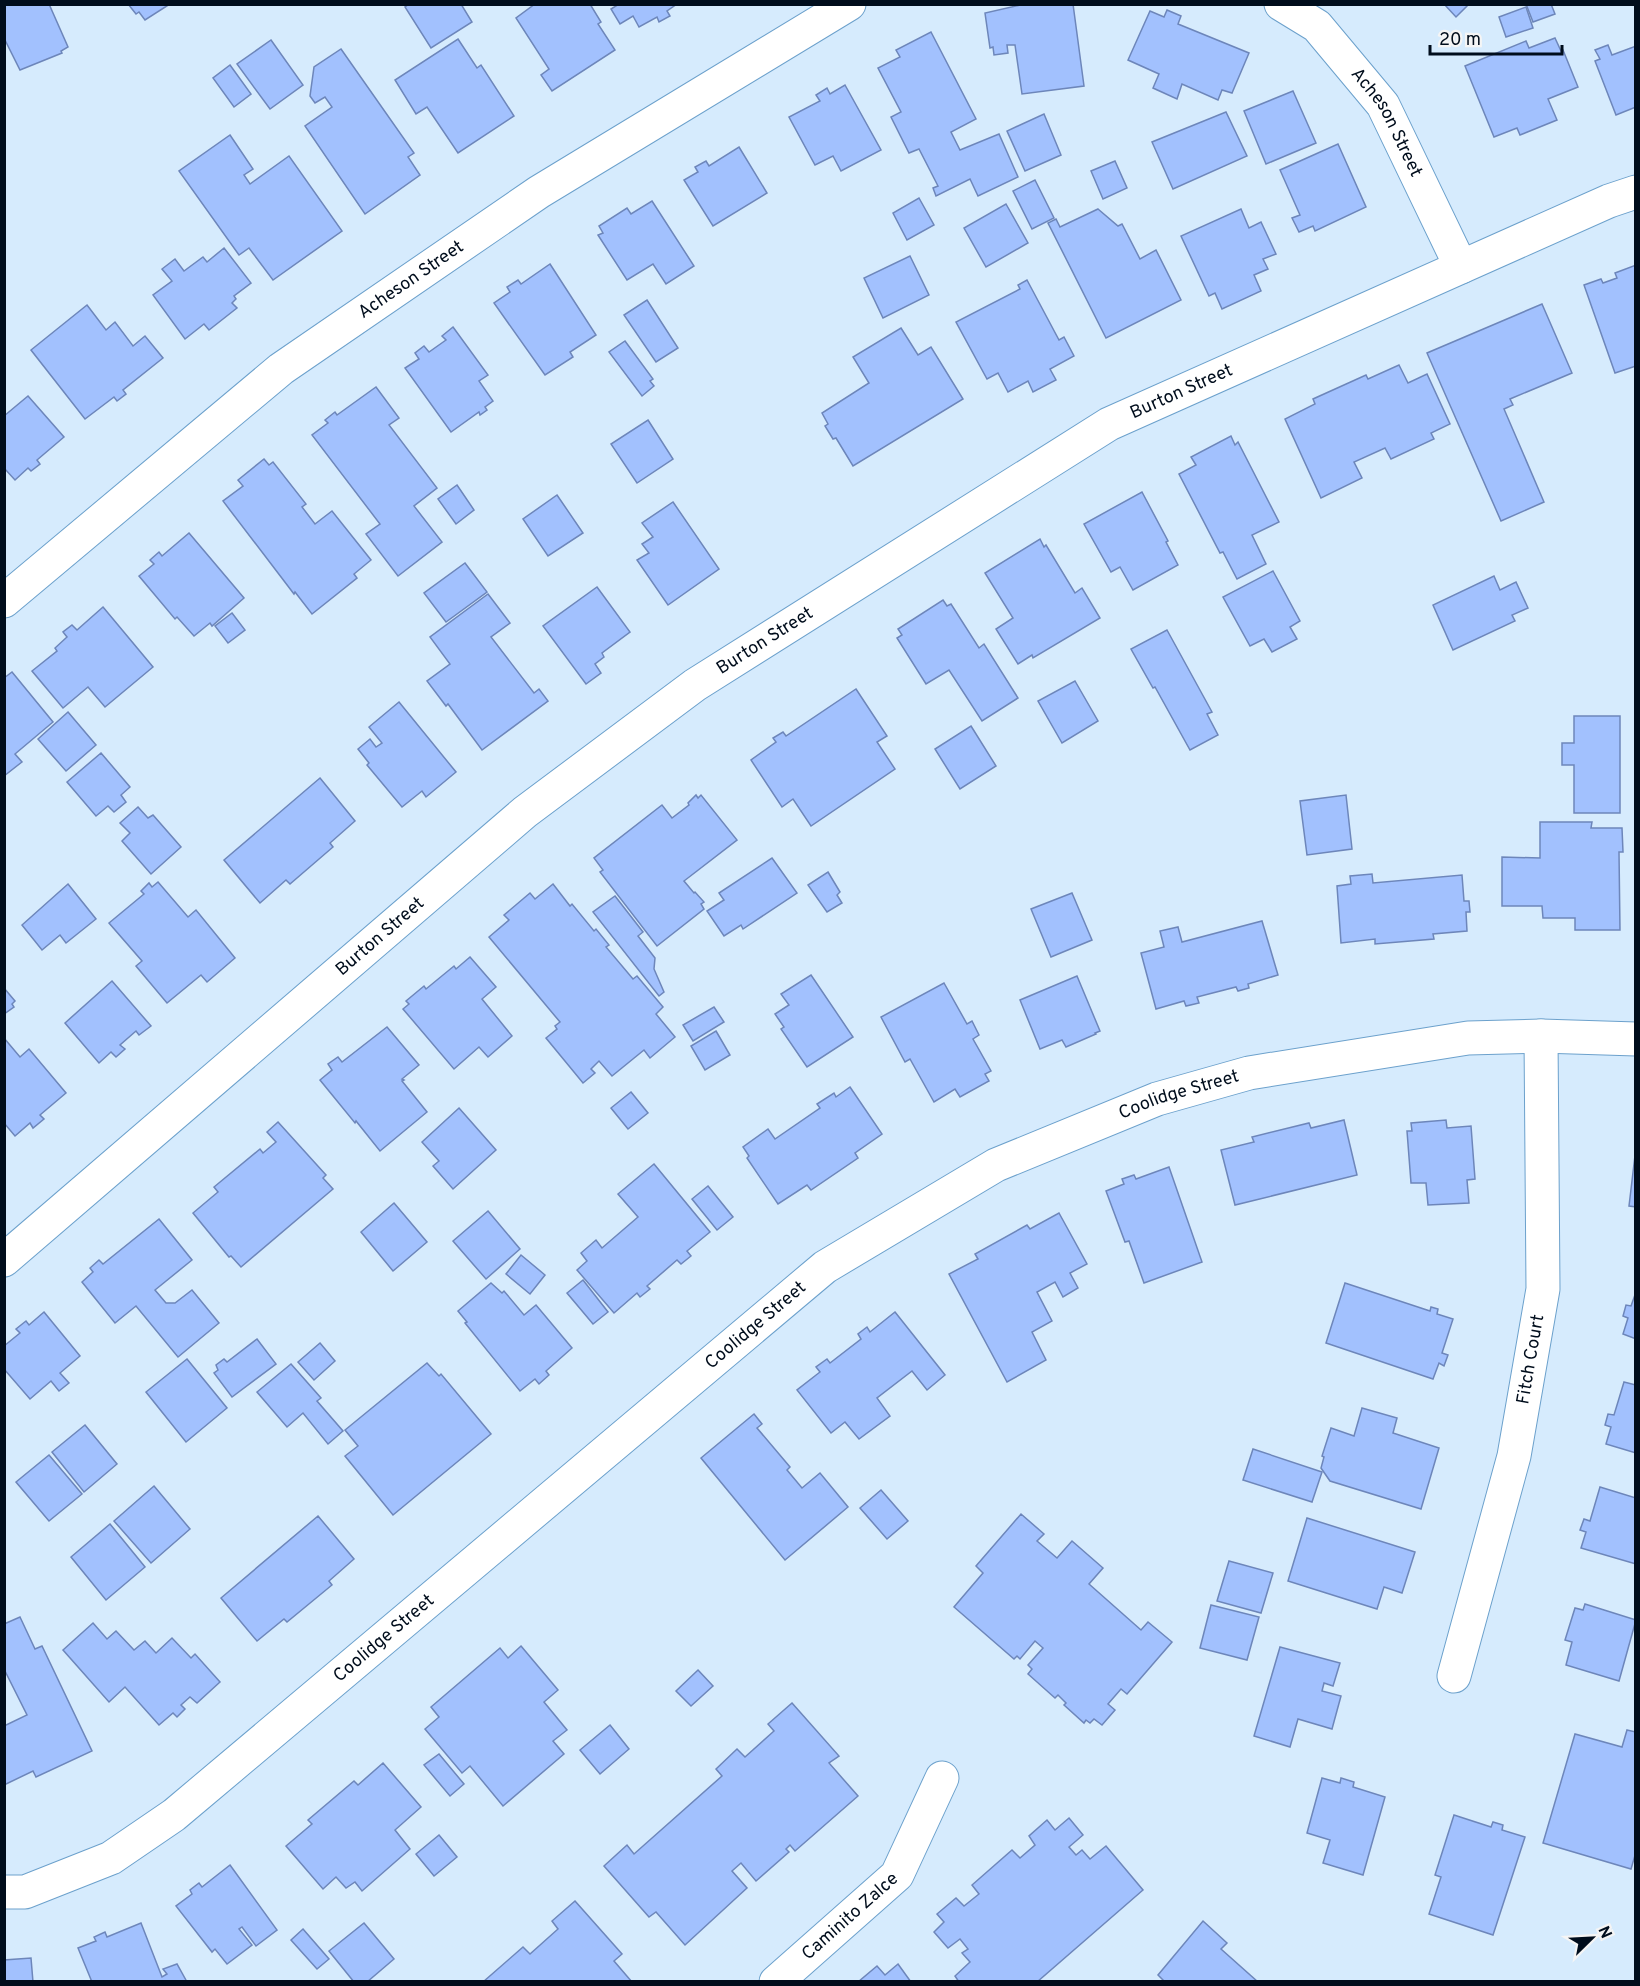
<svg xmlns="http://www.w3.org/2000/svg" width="1640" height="1986" font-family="Overpass,sans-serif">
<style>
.building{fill:#a2c1fe;stroke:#6d86ba;stroke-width:1.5}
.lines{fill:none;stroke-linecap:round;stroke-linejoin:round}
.street-casing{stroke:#6ca1cc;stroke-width:35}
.street{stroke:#fff;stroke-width:33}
.labels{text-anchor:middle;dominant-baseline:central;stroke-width:4.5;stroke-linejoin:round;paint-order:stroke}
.street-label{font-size:18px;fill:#000d1c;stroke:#f5f5f5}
</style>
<rect width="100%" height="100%" fill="#d6ebfd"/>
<!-- building -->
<g class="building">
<path d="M4,4H49L68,47L61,51L62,53L20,70L4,38Z"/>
<path d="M128,4H170L145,20L139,12L136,14Z"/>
<path d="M409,4H461L472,22L431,48L405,7Z"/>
<path d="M535,4H590L601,22L598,24L615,50L552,91L541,75L549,69L516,18Z"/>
<path d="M619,4H677L667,11L670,16L659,22L657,17L639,27L633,16L620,24L611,9Z"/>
<path d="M1073,4L1084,86L1022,94L1015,45H1007L1008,53L994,55L993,47L990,48L985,13L1025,4Z"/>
<path d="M1444,4H1466L1467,6L1456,17Z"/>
<path d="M1526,4H1551L1555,14L1533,22Z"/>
<path d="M1526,7L1533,28L1506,37L1499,17Z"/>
<path d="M1167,10L1181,16L1178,24L1249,53L1232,93L1222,90L1218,100L1182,84L1177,99L1153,88L1159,74L1128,60L1150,11L1164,17Z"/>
<path d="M931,32L976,119L951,132L960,150L999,134L1018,177L978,196L970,179L936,196L933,188L938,186L919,149L909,153L891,117L901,112L878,68L900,57L896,50Z"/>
<path d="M1555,38L1561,51L1563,50L1578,87L1548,99L1557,120L1520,135L1517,128L1494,137L1465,66L1526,41L1529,48Z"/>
<path d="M458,39L477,68L481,65L514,116L458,153L427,107L416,114L395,80Z"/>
<path d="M271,40L303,85L270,109L237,64Z"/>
<path d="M1608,45L1612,55L1636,46V107L1616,115L1595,61L1600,59L1595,50Z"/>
<path d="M341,49L414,153L408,157L420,175L365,214L305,126L332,107L325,97L315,103L310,96L314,67Z"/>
<path d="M230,65L251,94L234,107L213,78Z"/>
<path d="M845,85L881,150L841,171L833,156L815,165L789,117L820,101L816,95L827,88L830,94Z"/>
<path d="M1293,91L1316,143L1266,164L1244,111Z"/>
<path d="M1226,112L1247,156L1173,189L1152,142Z"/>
<path d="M1044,114L1061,155L1025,171L1007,131Z"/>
<path d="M230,135L253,169L244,175L250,184L289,156L342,231L273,280L249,248L239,255L179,171Z"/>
<path d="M1338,144L1366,207L1315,231L1313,226L1299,232L1292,218L1300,215L1280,170Z"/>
<path d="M739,147L767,193L713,226L684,180L698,172L695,167L706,161L709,166Z"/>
<path d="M1115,161L1127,188L1103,199L1091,171Z"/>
<path d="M1035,180L1054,218L1032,229L1013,191Z"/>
<path d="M919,198L934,225L907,240L893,213Z"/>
<path d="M652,201L694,266L666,284L653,264L627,280L598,235L603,233L599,226L627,208L631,214Z"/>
<path d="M1006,204L1028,243L986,267L964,228Z"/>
<path d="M1098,209L1118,226L1122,224L1140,259L1156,250L1181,300L1106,338L1048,223L1056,219L1060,227Z"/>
<path d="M1241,209L1249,228L1261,222L1276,254L1263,259L1268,269L1254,275L1261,291L1222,309L1215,293L1209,296L1181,236Z"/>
<path d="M224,248L251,283L234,296L236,299L232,303L237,308L209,330L204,324L185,339L153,295L172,281L162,269L175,259L184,271L203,257L207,262Z"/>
<path d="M910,256L929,295L883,318L864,278Z"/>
<path d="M550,264L596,335L570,352L573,357L545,375L494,303L510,292L507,287L518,280L521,284Z"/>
<path d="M1636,265V366L1615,373L1584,285L1601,279L1603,283L1617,278L1615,273Z"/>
<path d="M1027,280L1059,340L1064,337L1074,356L1050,369L1056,380L1033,392L1028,381L1008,392L998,373L987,379L956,322L1020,289L1018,285Z"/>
<path d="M647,300L678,348L656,362L624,315Z"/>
<path d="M1542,304L1572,373L1510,399L1513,405L1504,409L1544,502L1501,521L1427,353Z"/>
<path d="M87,305L106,330L115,322L133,346L145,336L163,358L123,390L126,394L117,401L114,397L85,419L31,350Z"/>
<path d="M453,327L488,375L479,381L493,401L485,407L487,410L480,415L479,412L451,432L405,368L419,359L415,353L424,346L429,352L446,340L442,336Z"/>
<path d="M901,328L918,355L931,347L963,399L853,466L836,438L833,439L825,426L828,424L822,413L869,383L853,357Z"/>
<path d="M625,341L653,379L650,381L654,386L642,396L609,352Z"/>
<path d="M1399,365L1408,383L1427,374L1450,424L1431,433L1434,439L1391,459L1385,448L1354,462L1362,478L1321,498L1285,419L1315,404L1313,399L1366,375L1368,379Z"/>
<path d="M376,387L399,418L389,425L437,488L414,506L442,542L398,576L366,534L380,524L312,435L328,423L325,420L335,412L337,415Z"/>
<path d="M28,396L64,437L37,460L40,464L31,471L28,468L15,480L4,468V416Z"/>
<path d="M648,420L673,459L637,483L611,444Z"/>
<path d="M1231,436L1235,445L1238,442L1279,522L1252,535L1266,564L1237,579L1223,552L1220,553L1179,474L1196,465L1191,457Z"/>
<path d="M264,459L269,465L273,462L306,504L302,507L315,524L332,511L371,560L354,574L357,578L312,614L295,592L294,594L223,501L243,486L238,480Z"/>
<path d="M457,485L474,510L456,524L438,499Z"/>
<path d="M1142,492L1168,541L1166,542L1178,565L1133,590L1120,567L1111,572L1084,524Z"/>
<path d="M557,495L583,533L548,556L523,519Z"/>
<path d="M673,502L719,569L668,605L637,560L649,553L642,544L653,537L642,523Z"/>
<path d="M189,533L244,598L212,626L210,623L194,636L177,617L175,619L139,576L154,564L150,560L159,552L162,556Z"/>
<path d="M1040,539L1044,547L1046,545L1075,593L1082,588L1100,618L1033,658L1032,655L1018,664L996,629L1013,618L985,573Z"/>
<path d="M465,563L487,592L446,622L424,593Z"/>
<path d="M1273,571L1300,621L1290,627L1297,639L1272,652L1264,639L1250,646L1223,597Z"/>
<path d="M1494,576L1500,590L1516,582L1528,608L1512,615L1515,621L1453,650L1433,605Z"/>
<path d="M597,587L630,632L602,653L604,657L595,664L601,673L586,684L543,626Z"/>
<path d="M488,594L510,623L491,637L534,693L539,689L548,701L482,750L448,704L446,706L427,681L450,664L430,637Z"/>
<path d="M943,600L947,606L951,604L979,648L984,644L1018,698L982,721L949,670L926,684L897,638L902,635L898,629Z"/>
<path d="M103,607L153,667L105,707L88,687L63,708L32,671L57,651L55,648L67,637L63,632L72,625L77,630Z"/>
<path d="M232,613L245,630L228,643L215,626Z"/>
<path d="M1167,630L1212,712L1207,714L1218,735L1190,750L1155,687L1153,688L1131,649Z"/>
<path d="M12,672L53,722L15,754L22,762L4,776V678Z"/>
<path d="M1075,681L1098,721L1062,743L1038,701Z"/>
<path d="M856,689L887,736L877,742L895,769L811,826L793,799L782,807L751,760L776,742L773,738L783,732L786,736Z"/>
<path d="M399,702L456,772L426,797L422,791L402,807L367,765L369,763L358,749L370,739L376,747L382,743L369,727Z"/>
<path d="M68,712L96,745L66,771L38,739Z"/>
<path d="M1574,716H1620V813H1574V765H1562V743H1574Z"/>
<path d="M971,726L996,766L960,789L935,749Z"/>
<path d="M101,753L130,787L121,795L126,802L114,812L108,806L96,816L67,782Z"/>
<path d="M320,778L355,821L330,843L333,847L290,884L286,880L260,903L224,860Z"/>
<path d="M696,795L698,798L701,795L737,840L684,881L694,893L695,892L704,902L701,904L704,909L657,946L600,872L603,870L594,858L662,805L672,818L689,805L688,803Z"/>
<path d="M1346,795L1352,849L1307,855L1300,801Z"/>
<path d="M138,807L148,818L153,815L181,847L151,874L122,841L130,833L120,823Z"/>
<path d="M1540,822H1592L1591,828H1622L1623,852H1619L1620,930H1575V918H1543L1542,906H1502V857L1540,858Z"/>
<path d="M772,858L797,893L743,929L741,925L724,936L707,911L724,900L719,893Z"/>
<path d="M828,872L840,892L837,895L842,903L827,912L808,885Z"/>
<path d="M1372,874L1373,883L1462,875L1464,901H1469L1470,912H1466L1467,931L1433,934L1434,939L1375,944V939L1341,943L1337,886L1351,884L1350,876Z"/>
<path d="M158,882L188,917L196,910L235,958L207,982L201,975L167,1003L136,966L142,961L109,923L144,894L141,891L149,883L152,887Z"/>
<path d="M68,884L96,919L66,943L60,935L42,950L22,925Z"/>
<path d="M553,884L570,906L572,904L594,931L596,929L609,945L606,947L633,979L637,976L663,1007L656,1014L675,1037L650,1058L644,1050L612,1076L599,1061L591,1069L595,1073L583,1083L546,1038L557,1029L555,1026L560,1022L489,937L509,920L504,915L530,893L535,899Z"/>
<path d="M1072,893L1092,940L1051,957L1031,909Z"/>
<path d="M615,896L643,932L638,936L655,958L654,969L664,992L659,996L593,912Z"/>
<path d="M1262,921L1278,975L1248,984L1249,988L1238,991L1236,987L1197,997L1199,1003L1186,1006L1184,1001L1156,1009L1141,953L1164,947L1160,931L1178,927L1182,942Z"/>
<path d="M470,957L496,987L482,999L512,1036L488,1057L479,1047L454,1069L403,1009L409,1004L406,1001L424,986L426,989L454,966L456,969Z"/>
<path d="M811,975L853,1037L807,1067L781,1029L784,1027L775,1014L789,1005L781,994Z"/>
<path d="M1077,976L1100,1031L1095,1033L1096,1034L1066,1047L1062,1040L1040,1049L1020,1000Z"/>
<path d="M112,981L151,1026L139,1035L136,1031L120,1045L125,1049L116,1057L111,1052L99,1063L65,1023Z"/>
<path d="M944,983L967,1024L972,1021L979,1035L973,1039L991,1071L985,1074L989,1081L960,1097L955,1089L934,1102L910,1059L905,1062L881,1017Z"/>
<path d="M4,988L15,1001L12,1004L14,1007L4,1014Z"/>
<path d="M714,1007L724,1022L693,1041L683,1025Z"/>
<path d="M387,1027L419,1065L402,1079L404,1080L402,1081L427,1112L380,1151L356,1121L355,1123L320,1080L332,1070L328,1064L338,1057L342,1062Z"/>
<path d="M716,1031L730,1055L705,1070L691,1046Z"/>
<path d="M4,1038L20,1057L29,1049L66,1093L40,1115L44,1119L33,1128L30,1123L15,1136L4,1123Z"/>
<path d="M850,1087L882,1134L855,1153L858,1158L811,1190L807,1185L778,1204L747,1158L749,1156L743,1147L768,1129L775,1139L820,1108L817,1104L834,1093L836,1097Z"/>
<path d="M631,1092L648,1113L628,1129L611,1108Z"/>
<path d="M459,1108L496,1150L453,1189L433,1166L439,1161L422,1142Z"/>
<path d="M1344,1120L1357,1175L1235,1205L1221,1150L1254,1142L1252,1137L1309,1123L1311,1128Z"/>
<path d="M1446,1120L1447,1128L1471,1126L1475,1179L1467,1180L1469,1203L1428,1205L1426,1183H1411L1407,1131H1412L1411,1123Z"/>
<path d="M278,1122L326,1175L323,1178L333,1189L241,1267L231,1256L229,1257L193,1213L218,1192L214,1187L260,1149L263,1153L276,1142L267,1132Z"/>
<path d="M1636,1147V1207L1629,1206Z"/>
<path d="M654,1164L710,1232L687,1251L691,1256L681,1264L677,1260L647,1286L650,1289L640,1297L637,1293L614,1313L577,1270L587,1261L581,1253L596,1240L602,1248L638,1217L618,1194Z"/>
<path d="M1169,1167L1202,1262L1144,1283L1129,1241L1125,1242L1106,1191L1124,1184L1122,1179L1134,1175L1136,1179Z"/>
<path d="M708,1186L733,1217L717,1230L692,1199Z"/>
<path d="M394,1203L427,1242L393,1271L361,1232Z"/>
<path d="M488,1211L520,1249L486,1279L453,1241Z"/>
<path d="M1059,1213L1087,1264L1070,1273L1078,1288L1063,1297L1055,1282L1037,1292L1052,1321L1032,1332L1046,1360L1007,1382L949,1274L978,1259L975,1254L1027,1225L1030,1229Z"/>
<path d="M159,1219L192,1260L155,1290L166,1303H175L192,1290L219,1323L178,1357L136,1306L115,1323L82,1282L93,1272L90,1268L99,1260L103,1264Z"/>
<path d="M521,1255L545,1275L530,1294L506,1274Z"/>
<path d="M583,1280L608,1312L593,1324L567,1293Z"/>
<path d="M491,1283L502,1293L504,1291L524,1315L536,1305L572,1348L546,1371L549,1375L539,1384L535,1379L520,1391L465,1323L467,1322L458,1311Z"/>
<path d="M1345,1283L1430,1311L1431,1307L1438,1309L1437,1314L1453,1319L1442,1353L1448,1355L1444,1366L1439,1363L1433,1379L1326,1343Z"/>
<path d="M1636,1292V1339L1623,1334L1628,1318L1623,1316L1626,1305L1631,1306Z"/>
<path d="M44,1312L80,1356L60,1373L69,1383L59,1391L51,1381L30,1399L4,1369V1346L20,1333L16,1329L26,1321L29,1325Z"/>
<path d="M895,1312L945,1375L927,1390L912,1371L877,1398L890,1416L859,1439L845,1422L831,1433L797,1390L820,1372L816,1367L827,1359L830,1363L861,1339L858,1334L867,1327L870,1332Z"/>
<path d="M257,1339L276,1364L232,1397L214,1373L218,1370L216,1365L224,1359L227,1362Z"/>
<path d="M320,1343L335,1361L314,1380L298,1362Z"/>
<path d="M187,1359L227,1408L186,1442L146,1392Z"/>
<path d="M427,1363L439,1376L441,1374L491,1434L393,1515L345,1456L358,1446L345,1430Z"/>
<path d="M291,1364L321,1398L317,1401L343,1431L328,1444L303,1413L287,1427L257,1392Z"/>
<path d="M1624,1382L1636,1385V1453L1606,1444L1611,1427L1605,1425L1608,1414L1614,1415Z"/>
<path d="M1362,1408L1397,1418L1393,1433L1439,1448L1421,1509L1330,1481L1321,1468L1324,1457L1322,1456L1331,1428L1354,1436Z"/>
<path d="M754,1414L762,1424L757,1428L790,1467L787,1470L802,1488L820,1473L848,1507L785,1560L701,1458Z"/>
<path d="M85,1425L117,1464L84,1492L52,1452Z"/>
<path d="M1253,1449L1322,1472L1312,1502L1243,1480Z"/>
<path d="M49,1455L82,1494L49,1521L16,1482Z"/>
<path d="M154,1486L190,1529L151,1563L114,1521Z"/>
<path d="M1600,1487L1636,1498V1564L1581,1548L1586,1532L1580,1530L1584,1519L1590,1521Z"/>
<path d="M881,1490L908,1521L887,1539L860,1508Z"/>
<path d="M1021,1514L1044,1534L1037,1541L1057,1558L1072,1541L1103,1568L1089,1584L1141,1630L1148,1622L1172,1642L1127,1694L1121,1689L1108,1704L1115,1710L1102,1725L1094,1719L1090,1723L1086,1720L1084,1723L1064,1705L1066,1703L1058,1695L1055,1698L1028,1674L1032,1669L1028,1665L1043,1648L1035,1641L1020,1659L1017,1656L1014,1659L954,1607L983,1573L976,1566Z"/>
<path d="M318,1516L354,1559L329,1581L332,1585L287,1622L284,1619L257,1641L221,1598Z"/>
<path d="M1307,1518L1415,1552L1402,1593L1384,1587L1377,1609L1288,1581Z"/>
<path d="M110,1524L145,1567L106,1600L71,1557Z"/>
<path d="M1229,1561L1273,1573L1261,1613L1217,1601Z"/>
<path d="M1585,1604L1636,1620L1619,1681L1566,1665L1572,1642L1565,1640L1575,1608L1583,1610Z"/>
<path d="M1211,1605L1259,1617L1247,1660L1200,1648Z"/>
<path d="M20,1617L35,1649L42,1646L92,1751L36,1777L33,1771L4,1785V1726L27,1715L4,1669V1624Z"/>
<path d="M93,1623L107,1639L116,1631L134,1650L145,1641L156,1653L172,1638L191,1658L195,1654L220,1682L197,1703L190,1697L181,1705L185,1709L177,1717L173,1713L159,1725L125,1687L109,1702L63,1650Z"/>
<path d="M521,1646L558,1690L544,1702L567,1730L553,1741L564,1754L503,1806L470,1766L462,1773L425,1729L439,1717L431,1707L500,1648L508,1658Z"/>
<path d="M1280,1647L1340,1663L1333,1686L1324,1683L1322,1691L1341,1696L1332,1729L1298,1719L1290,1747L1254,1736Z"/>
<path d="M698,1670L713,1686L691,1706L676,1691Z"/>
<path d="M792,1703L839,1756L829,1763L858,1796L795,1851L790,1845L786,1849L789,1852L756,1881L741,1863L732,1871L747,1888L685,1945L656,1912L649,1917L604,1866L627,1845L634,1854L722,1776L716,1769L737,1749L745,1757L774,1731L768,1724Z"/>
<path d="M610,1725L629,1749L600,1774L580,1750Z"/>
<path d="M1627,1730L1636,1732V1852L1631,1869L1543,1843L1575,1734L1622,1747Z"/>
<path d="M439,1754L464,1784L450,1796L424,1765Z"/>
<path d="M383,1763L421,1807L395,1830L410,1849L362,1891L355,1882L346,1888L336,1877L323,1889L286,1846L312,1824L308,1820L354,1781L358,1785Z"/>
<path d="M1322,1778L1340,1783L1341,1778L1354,1782L1353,1787L1385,1797L1363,1875L1323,1863L1330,1840L1307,1833Z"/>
<path d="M1454,1815L1491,1827L1493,1822L1503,1825L1502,1830L1525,1837L1493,1935L1429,1914L1441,1877L1435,1875Z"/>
<path d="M1069,1818L1083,1835L1069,1847L1076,1855L1082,1850L1090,1859L1106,1846L1143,1890L1037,1982H959L955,1976L970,1962L962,1953L968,1949L960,1939L948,1948L934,1932L944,1922L937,1914L956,1898L964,1906L979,1894L972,1885L1012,1850L1020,1858L1035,1845L1029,1836L1047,1820L1055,1830Z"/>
<path d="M439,1835L457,1857L434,1876L416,1854Z"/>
<path d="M230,1865L277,1930L256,1946L242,1927L239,1929L252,1945L227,1964L215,1949L212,1952L176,1906L192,1894L190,1890L199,1883L202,1887Z"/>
<path d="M575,1901L622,1954L614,1961L632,1982H483L523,1947L530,1954L558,1929L552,1921Z"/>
<path d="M1203,1921L1227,1943L1221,1949L1258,1982H1165L1158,1975Z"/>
<path d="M141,1923L162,1977L167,1974L163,1969L177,1964L187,1982H92L78,1948L96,1941L94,1937L105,1932L107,1937Z"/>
<path d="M364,1923L394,1959L367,1982H354L329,1951Z"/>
<path d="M303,1929L329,1959L317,1969L291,1940Z"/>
<path d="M31,1958L33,1982H4V1960Z"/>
<path d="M898,1964L911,1982H858L877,1966L885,1975Z"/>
</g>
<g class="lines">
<defs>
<g id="street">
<path id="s1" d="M1281,4L1317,26L1383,105L1461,267"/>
<path id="s2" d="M4,601L281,369L539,192L849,4"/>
<path id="s3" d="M4,1260L525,812L695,685L1109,424L1609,201L1636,192"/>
<path id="s4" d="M1454,1676L1514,1456L1543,1289L1541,1036"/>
<path id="s5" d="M4,1892H25L111,1858L174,1815L825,1267L996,1165L1157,1099L1249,1073L1468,1038L1541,1036L1636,1039"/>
<path id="s6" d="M776,1982L897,1875L942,1778"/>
</g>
</defs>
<!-- street casing -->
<use href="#street" class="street-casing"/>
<!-- street -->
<use href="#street" class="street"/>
</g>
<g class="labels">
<!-- street labels -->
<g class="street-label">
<text stroke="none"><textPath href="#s1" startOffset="162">Acheson Street</textPath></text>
<text stroke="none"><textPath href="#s2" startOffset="519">Acheson Street</textPath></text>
<text stroke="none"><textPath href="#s3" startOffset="1468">Burton Street</textPath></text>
<text stroke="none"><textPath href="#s3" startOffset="982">Burton Street</textPath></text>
<text stroke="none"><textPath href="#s3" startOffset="496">Burton Street</textPath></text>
<text stroke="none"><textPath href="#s5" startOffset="1436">Coolidge Street</textPath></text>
<text stroke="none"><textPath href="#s5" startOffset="950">Coolidge Street</textPath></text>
<text stroke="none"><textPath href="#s4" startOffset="326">Fitch Court</textPath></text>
<text stroke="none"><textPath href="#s5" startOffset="464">Coolidge Street</textPath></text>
<text stroke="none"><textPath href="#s6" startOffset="99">Caminito Zalce</textPath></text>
</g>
</g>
<!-- border -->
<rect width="1640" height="1986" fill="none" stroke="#000d1c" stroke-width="12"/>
<!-- north arrow -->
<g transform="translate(1592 1938) rotate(66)" stroke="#f5f5f5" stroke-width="4.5" paint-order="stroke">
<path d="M0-4.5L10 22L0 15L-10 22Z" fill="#000d1c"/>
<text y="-9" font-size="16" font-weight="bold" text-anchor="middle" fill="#000d1c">N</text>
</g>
<!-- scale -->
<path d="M1430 45v9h132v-9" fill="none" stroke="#000d1c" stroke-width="3"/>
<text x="1439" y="45" font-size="18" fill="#000d1c" stroke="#f5f5f5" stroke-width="4.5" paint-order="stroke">20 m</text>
</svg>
